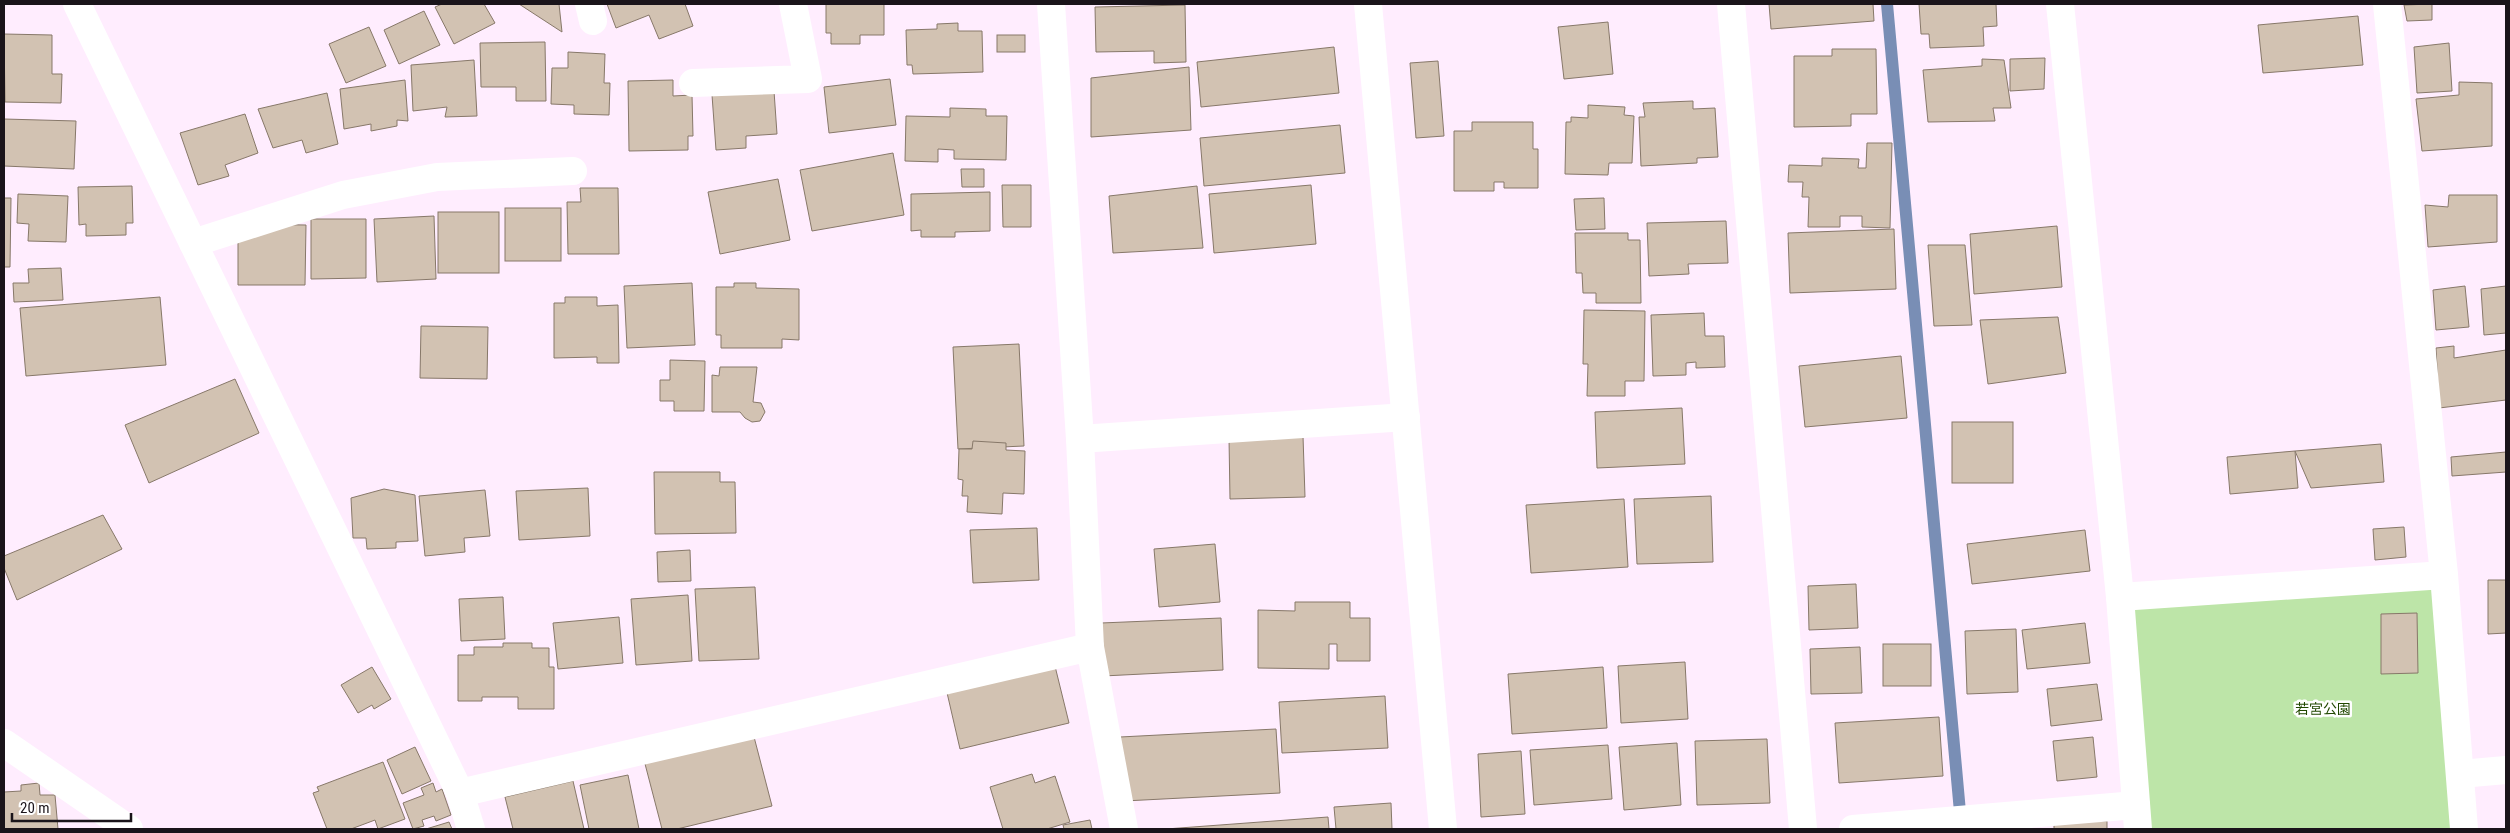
<svg xmlns="http://www.w3.org/2000/svg" width="2510" height="833" font-family="'Roboto Condensed','Noto Sans JP',sans-serif">
<style>
.green{fill:#bde5a8}
.lines{fill:none;stroke-linecap:round;stroke-linejoin:round}
.stream{stroke:#798eb5;stroke-width:12}
.building{fill:#d2c2b2;stroke:#877869}
.minor{stroke:#fff;stroke-width:28}
.tertiary{stroke:#fff;stroke-width:28}
.labels{text-anchor:middle;dominant-baseline:central;stroke-width:5;stroke-linejoin:round;paint-order:stroke}
.park-label{font-size:14px;fill:#214800;stroke:#fff}
</style>
<rect width="100%" height="100%" fill="#ffedfe"/>
<!-- green -->
<path class="green" d="M2437,581L2454,829H2140L2129,602Z"/>
<g class="lines">
<!-- stream -->
<path class="stream" d="M1887,4L1961,823"/>
</g>
<!-- building -->
<g class="building">
<path d="M442,4H484L495,23L454,44L435,7Z"/>
<path d="M519,4H559L562,32Z"/>
<path d="M607,4H685L693,26L659,39L649,15L616,28Z"/>
<path d="M826,4H884V35H860V44H831V33H826Z"/>
<path d="M1769,4H1873L1874,21L1771,29Z"/>
<path d="M1919,4H1996L1997,26L1983,27L1984,46L1930,48L1929,34H1921Z"/>
<path d="M2432,4V20L2407,21L2404,5Z"/>
<path d="M1185,5L1186,62L1154,63V51L1096,52L1095,7Z"/>
<path d="M424,11L440,45L399,64L384,30Z"/>
<path d="M2358,16L2363,65L2263,73L2258,25Z"/>
<path d="M1608,22L1613,74L1564,79L1558,27Z"/>
<path d="M958,23V31H982L983,72L913,74L912,65H907L906,30L937,29V24Z"/>
<path d="M369,27L386,66L346,83L329,44Z"/>
<path d="M4,34L52,35V74H62L61,103L5,102Z"/>
<rect x="997" y="35" width="28" height="17"/>
<path d="M545,42L546,101H516V87H481L480,43Z"/>
<path d="M2449,43L2452,91L2417,93L2414,47Z"/>
<path d="M1334,47L1339,93L1201,107L1197,62Z"/>
<path d="M1832,49H1876L1877,114H1851V126L1794,127V56H1832Z"/>
<path d="M568,52L605,54L604,83H610L609,115L574,114V105L551,104L552,68H568Z"/>
<path d="M2045,58L2044,89L2010,91V59Z"/>
<path d="M1982,59L2004,60L2011,108H1993L1995,121L1928,122L1923,70L1982,66Z"/>
<path d="M474,60L477,116L445,117L447,107L413,111L411,65Z"/>
<path d="M1438,61L1444,136L1416,138L1410,63Z"/>
<path d="M1189,67L1191,130L1091,137V78Z"/>
<path d="M890,79L896,125L829,133L824,87Z"/>
<path d="M405,80L408,121L397,120V126L371,131V124L344,129L340,89Z"/>
<path d="M673,80V96L692,95L693,136H688V150L629,151L628,81Z"/>
<path d="M2459,82L2492,83V146L2422,151L2416,99L2459,95Z"/>
<path d="M774,91L777,134L746,136V148L716,150L712,95Z"/>
<path d="M327,93L338,144L306,153L302,140L273,148L258,109Z"/>
<path d="M1693,101V109L1715,108L1718,157L1697,158V163L1641,166L1639,117H1645L1643,103Z"/>
<path d="M1588,105L1625,107L1624,115L1634,116L1632,163H1609L1608,175L1565,174L1566,122H1571V117L1588,118Z"/>
<path d="M950,108L986,109V116H1007L1006,160L954,159V150L938,149V162L905,161L906,116L950,117Z"/>
<path d="M245,114L258,153L225,165L229,176L198,185L180,133Z"/>
<path d="M4,119L76,121L74,169L4,166Z"/>
<path d="M1472,122H1533V149H1538V188H1504V182H1494V191H1454V131H1472Z"/>
<path d="M1340,125L1345,173L1204,186L1200,138Z"/>
<path d="M1867,143H1892L1890,228L1862,227V216H1840V227H1808L1809,197H1802L1803,182H1788L1789,165L1822,166V158L1859,159L1858,168H1866Z"/>
<path d="M893,153L904,215L812,231L800,170Z"/>
<path d="M961,169H984V187H962Z"/>
<path d="M778,179L790,240L720,254L708,192Z"/>
<path d="M1002,185H1031V227H1003Z"/>
<path d="M1311,185L1316,244L1214,253L1209,194Z"/>
<path d="M132,186L133,223H126V235L86,236V224L79,225L78,187Z"/>
<path d="M1197,186L1203,248L1113,253L1109,196Z"/>
<path d="M580,188H618L619,254H568L567,202H581Z"/>
<path d="M990,192V231L955,232V237H921V230L911,231V194Z"/>
<path d="M18,194L68,196L66,242L28,241L29,224L17,223Z"/>
<path d="M2449,195H2497V242L2428,247L2425,205L2448,207Z"/>
<path d="M4,198H11L10,267H4Z"/>
<path d="M1604,198L1605,229L1576,230L1574,199Z"/>
<rect x="505" y="208" width="56" height="53"/>
<rect x="438" y="212" width="61" height="61"/>
<path d="M434,216L436,279L377,282L374,219Z"/>
<path d="M311,219H366V278L311,279Z"/>
<path d="M1726,221L1728,263L1688,264L1689,274L1649,276L1647,223Z"/>
<path d="M238,224L306,225L305,285H238Z"/>
<path d="M2057,226L2062,287L1974,294L1970,234Z"/>
<path d="M1894,229L1896,289L1790,293L1788,233Z"/>
<path d="M1575,233H1628V240H1640L1641,303H1596V293H1583L1582,273H1576Z"/>
<path d="M1928,245H1965L1972,325L1934,326Z"/>
<path d="M61,268L63,300L14,302L13,283H29L28,269Z"/>
<path d="M692,283L695,345L627,348L624,286Z"/>
<path d="M734,283H756V288L799,289V340L782,339V348H721V335H716V287H734Z"/>
<path d="M2465,286L2469,327L2436,330L2433,290Z"/>
<path d="M2506,286V333L2484,335L2481,289Z"/>
<path d="M160,297L166,365L26,376L20,308Z"/>
<path d="M565,297H597V306L618,305L619,363H597V357L554,358V303H565Z"/>
<path d="M1584,310L1645,311L1644,381H1625V396H1587L1588,364H1583Z"/>
<path d="M1704,313L1705,336H1724L1725,367L1696,368V362L1686,363V375L1653,376L1651,315Z"/>
<path d="M2058,317L2066,373L1988,384L1980,320Z"/>
<path d="M421,326L488,327L487,379L420,378Z"/>
<path d="M1019,344L1024,446L958,449L953,347Z"/>
<path d="M2454,346V358L2506,350V400L2439,408L2436,348Z"/>
<path d="M1901,356L1907,418L1805,427L1799,366Z"/>
<path d="M670,360L705,361L704,411H674V401H660V380H670Z"/>
<path d="M720,367H757L753,402L761,403L765,412L760,421L752,422L745,418L740,412H712V375L719,376Z"/>
<path d="M235,379L259,433L149,483L125,425Z"/>
<path d="M1682,408L1685,464L1597,468L1595,412Z"/>
<rect x="1952" y="422" width="61" height="61"/>
<path d="M1303,436L1305,497L1230,499L1229,438Z"/>
<path d="M973,441L1006,443V450L1025,451L1024,494L1003,493L1002,514L967,512L968,496H962L963,480L958,479L959,449H972Z"/>
<path d="M2381,444L2384,482L2311,488L2295,451Z"/>
<path d="M2295,451L2298,488L2230,494L2227,457Z"/>
<path d="M2506,452V472L2452,476L2451,457Z"/>
<path d="M654,472H720V482H735L736,533L655,534Z"/>
<path d="M588,488L590,536L519,540L516,491Z"/>
<path d="M384,489L415,495L418,541L396,542V548L367,549L366,538H353L351,498Z"/>
<path d="M485,490L490,536L464,538L465,552L425,556L419,496Z"/>
<path d="M1711,496L1713,562L1637,564L1634,499Z"/>
<path d="M1624,499L1628,567L1531,573L1526,505Z"/>
<path d="M103,515L122,549L17,600L4,568V556Z"/>
<path d="M2404,527L2406,557L2375,560L2373,529Z"/>
<path d="M1037,528L1039,580L973,583L970,530Z"/>
<path d="M2085,530L2090,571L1972,584L1967,544Z"/>
<path d="M1215,544L1220,602L1159,607L1154,549Z"/>
<path d="M690,550L691,581L658,582L657,552Z"/>
<path d="M2488,580H2506V633L2488,634Z"/>
<path d="M1856,584L1858,628L1809,630L1808,586Z"/>
<path d="M755,587L759,659L699,661L695,589Z"/>
<path d="M688,595L692,661L636,665L631,599Z"/>
<path d="M503,597L505,639L461,641L459,599Z"/>
<path d="M1295,602H1350V618H1370V661H1337V644H1329V669L1258,668V610L1295,611Z"/>
<path d="M2417,613L2418,673L2381,674V614Z"/>
<path d="M619,617L623,663L558,669L553,623Z"/>
<path d="M1221,618L1223,670L1103,676L1101,623Z"/>
<path d="M2085,623L2090,663L2027,669L2022,630Z"/>
<path d="M2016,629L2018,692L1967,694L1965,631Z"/>
<path d="M503,643H532V648H549V667H554V709H518V697H482V701H458V655H474V647H503Z"/>
<rect x="1883" y="644" width="48" height="42"/>
<path d="M1860,647L1862,693L1811,694L1810,649Z"/>
<path d="M1053,658L1069,723L960,749L945,684Z"/>
<path d="M1685,662L1688,719L1621,723L1618,666Z"/>
<path d="M372,667L391,699L374,709L372,705L358,713L341,685Z"/>
<path d="M1603,667L1607,728L1512,734L1508,674Z"/>
<path d="M2097,684L2102,720L2051,726L2047,689Z"/>
<path d="M1385,696L1388,748L1282,753L1279,702Z"/>
<path d="M1939,717L1943,776L1839,783L1835,723Z"/>
<path d="M1276,729L1280,793L1124,801L1120,737Z"/>
<path d="M753,733L772,806L677,829H662L644,760Z"/>
<path d="M2093,737L2097,777L2057,781L2053,741Z"/>
<path d="M1767,739L1770,803L1697,805L1695,741Z"/>
<path d="M1677,743L1681,805L1624,810L1619,747Z"/>
<path d="M1608,745L1612,799L1534,805L1530,750Z"/>
<path d="M415,747L431,781L402,794L387,760Z"/>
<path d="M1521,751L1525,814L1481,817L1478,754Z"/>
<path d="M383,762L405,819L378,829L375,820L351,829H327L313,793L319,791L317,787Z"/>
<path d="M1032,774L1035,783L1055,776L1070,822L1047,829H1003L990,787Z"/>
<path d="M628,775L639,829H589L580,785Z"/>
<path d="M573,781L584,829H513L505,797Z"/>
<path d="M39,783L40,795H55L58,829H4V792L21,791V785Z"/>
<path d="M433,783L436,792L442,789L451,815L436,821L434,816L422,820L424,826L413,829L403,803L424,795L421,788Z"/>
<path d="M1391,803L1392,829H1336L1334,807Z"/>
<path d="M1328,817L1329,829H1166Z"/>
<path d="M1090,820L1092,829H1064L1063,825Z"/>
<path d="M2107,821V829H2054V822Z"/>
<path d="M449,822L452,829H426Z"/>
</g>
<g class="lines">
<!-- minor -->
<g class="minor">
<path d="M77,4L460,793L471,829"/>
<path d="M589,4L593,21"/>
<path d="M1051,4L1080,439L1090,647"/>
<path d="M1731,4L1803,829"/>
<path d="M2060,4L2120,597L2138,829"/>
<path d="M2387,4L2444,575L2464,829"/>
<path d="M693,83L808,79L793,4"/>
<path d="M193,243L343,195L437,177L573,171"/>
<path d="M1080,439L1406,417"/>
<path d="M2120,597L2444,575"/>
<path d="M2460,774L2506,770"/>
<path d="M460,793L1090,647L1124,829"/>
<path d="M1853,829L2136,805"/>
</g>
<!-- tertiary -->
<g class="tertiary">
<path d="M1368,4L1443,829"/>
<path d="M4,743L129,829"/>
</g>
</g>
<g class="labels">
<!-- park labels -->
<g class="park-label">
<text x="2323" y="709">若宮公園</text>
</g>
</g>
<!-- border -->
<rect width="2510" height="833" fill="none" stroke="#1a141a" stroke-width="10"/>
<!-- scale -->
<path d="M12 813v8h119v-8" fill="none" stroke="#1a141a" stroke-width="2.5"/>
<text x="20" y="813" font-size="15" fill="#1a141a" stroke="#ffffff" stroke-width="4" paint-order="stroke">20 m</text>
</svg>
